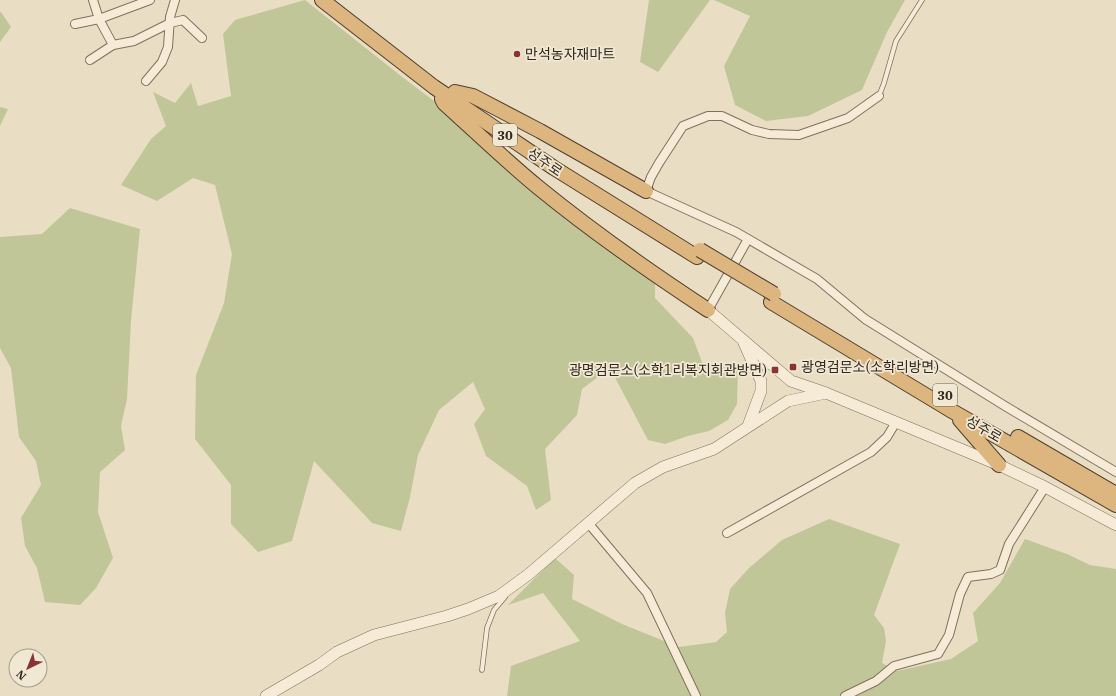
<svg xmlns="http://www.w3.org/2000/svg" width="1116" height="696" font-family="'IBM Plex Serif','Noto Sans KR',serif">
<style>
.green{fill:#c1c699}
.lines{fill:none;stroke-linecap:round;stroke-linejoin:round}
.service-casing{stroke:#82705c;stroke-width:5.5}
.minor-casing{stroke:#82705c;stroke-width:10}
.tertiary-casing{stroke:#82705c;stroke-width:12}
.trunk-casing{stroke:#503e30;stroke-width:16}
.service{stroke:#f5ebd6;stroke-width:4}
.minor{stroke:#f5ebd6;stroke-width:8}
.tertiary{stroke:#f5ebd6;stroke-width:11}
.trunk{stroke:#dcb67e;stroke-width:14}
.trunk-bridge-casing{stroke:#503e30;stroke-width:16;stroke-linecap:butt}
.trunk-bridge{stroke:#dcb67e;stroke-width:14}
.poi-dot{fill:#8a3335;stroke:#f1e8d3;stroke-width:1.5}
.labels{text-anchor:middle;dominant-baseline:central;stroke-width:3.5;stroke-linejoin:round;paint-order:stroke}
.shield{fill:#f1e8d3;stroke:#6c6255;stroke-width:1}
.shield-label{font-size:13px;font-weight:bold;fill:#33281f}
.poi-label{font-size:14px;fill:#33281f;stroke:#f1e8d3;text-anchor:start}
.street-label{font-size:14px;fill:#33281f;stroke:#f1e8d3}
</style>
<rect width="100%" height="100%" fill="#e9ddc4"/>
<!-- green -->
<g class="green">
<path d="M305,0L401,76L504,154L563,202L638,252L655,277V298L693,338L703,365L738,369L737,404L728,420L709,431L688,436L665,444L648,440L610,368L582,389L577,415L545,449L551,500L536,510L527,486L486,456L474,424L485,409L473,382L439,410L418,455L410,497L401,531L372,523L314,461L292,541L258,552L231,524V485L195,439L196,375L224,303L232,254L215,185L193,178L157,201L121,185L151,139L166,126L153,92L175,103L191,83L198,106L231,96L223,34L235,20Z"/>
<path d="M649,0H710L658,72L640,62Z"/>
<path d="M714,0H905L887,32L862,90L808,116L766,121L735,105L724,66L750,16Z"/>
<path d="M0,12H1L11,27L0,42Z"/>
<path d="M0,107L8,109L0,126Z"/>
<path d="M70,208L140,229L131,321L127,399L121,426L125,450L100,472L98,512L113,558L96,588L80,605L45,602L37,568L25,546L21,518L41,485L36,461L19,437L11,368L0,348V237L42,234Z"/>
<path d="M829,519L900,544L874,615L884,628L886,641L882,663L897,671L951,659L978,641L973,613L1000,583L1025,539L1067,554L1090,565L1116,569V696H507L511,666L580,641L543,593L508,605L555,558L574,575L572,599L622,624L679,647L716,642L727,632L725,613L730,589L749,568L782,540Z"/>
</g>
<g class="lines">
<defs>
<g id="service">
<path d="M879,96L884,83L896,41L922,0"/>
<path d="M482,670L487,628L494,610L505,597"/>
</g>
<g id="minor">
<path d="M93,0L99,19L113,45"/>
<path d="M75,24L99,19L150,0"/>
<path d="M90,60L113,45L134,41L170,23L183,20L202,38"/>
<path d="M146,81L162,62L168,47L170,17L175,0"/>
<path d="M879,96L848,118L799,135L769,134L752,130L722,116H708L683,126L659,163L651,177L646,191L736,232L817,279L865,319L1005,406L1116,472"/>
<path d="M708,310L748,239"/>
<path d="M589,524L647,593L696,696"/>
<path d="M727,533L871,452L887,437L896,422"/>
<path d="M845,696L876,681L894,666L938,654L949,635L960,594L968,577L991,574L1000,570L1009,544L1045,487"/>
</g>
<g id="tertiary">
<path d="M708,310L791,381L826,393L999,465L1045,487L1116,525"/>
<path d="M744,343L761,381V391L748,426"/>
<path d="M266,696L319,665L337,652L374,635L447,616L468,609L499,596L529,574L635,483L663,467L714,449L788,401L826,393"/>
</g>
<g id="trunk">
<path d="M322,0L434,87L554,168L697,257"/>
<path d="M455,92L473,96L540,131L646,191"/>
<path d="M442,99L444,103C475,131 506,161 539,188C593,232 650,272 708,310"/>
<path d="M771,302L952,411L1116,505"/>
<path d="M960,420L999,465"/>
<path d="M1018,437L1116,494"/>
</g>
</defs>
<!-- service casing -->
<use href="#service" class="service-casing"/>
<!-- minor casing -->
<use href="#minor" class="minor-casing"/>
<!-- tertiary casing -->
<use href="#tertiary" class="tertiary-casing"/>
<!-- trunk casing -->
<use href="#trunk" class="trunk-casing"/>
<!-- service -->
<use href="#service" class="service"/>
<!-- minor -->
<use href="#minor" class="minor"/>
<!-- tertiary -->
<use href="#tertiary" class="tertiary"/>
<!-- trunk -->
<use href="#trunk" class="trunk"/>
<defs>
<path id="trunk-bridge" d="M700,250L774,294"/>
</defs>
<!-- trunk-bridge casing -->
<use href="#trunk-bridge" class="trunk-bridge-casing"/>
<!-- trunk-bridge -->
<use href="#trunk-bridge" class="trunk-bridge"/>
</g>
<!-- markers -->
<g class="poi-dot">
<circle cx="517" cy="54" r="4"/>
<rect x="789" y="363" width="8" height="8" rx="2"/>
<rect x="771" y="366" width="8" height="8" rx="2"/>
</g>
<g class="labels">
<!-- shield labels -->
<g class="shield">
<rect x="493" y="124" width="24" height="22" rx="3"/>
<rect x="933" y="384" width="24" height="22" rx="3"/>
</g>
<g class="shield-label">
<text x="505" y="135">30</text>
<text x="945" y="395">30</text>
</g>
<!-- poi labels -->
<g class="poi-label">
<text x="525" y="54">만석농자재마트</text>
<text x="801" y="367">광영검문소(소학리방면)</text>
<text x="767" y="370" text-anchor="end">광명검문소(소학1리복지회관방면)</text>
</g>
<!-- street labels -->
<g class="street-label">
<text transform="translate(545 162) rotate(34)">성주로</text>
<text transform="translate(984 429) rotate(30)">성주로</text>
</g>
</g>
<!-- north arrow -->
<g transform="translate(28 668) rotate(223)"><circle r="19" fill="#f1e8d3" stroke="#a59b8b"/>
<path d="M0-3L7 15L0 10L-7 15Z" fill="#8a3335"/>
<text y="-6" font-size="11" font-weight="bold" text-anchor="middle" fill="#33281f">N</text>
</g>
</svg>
